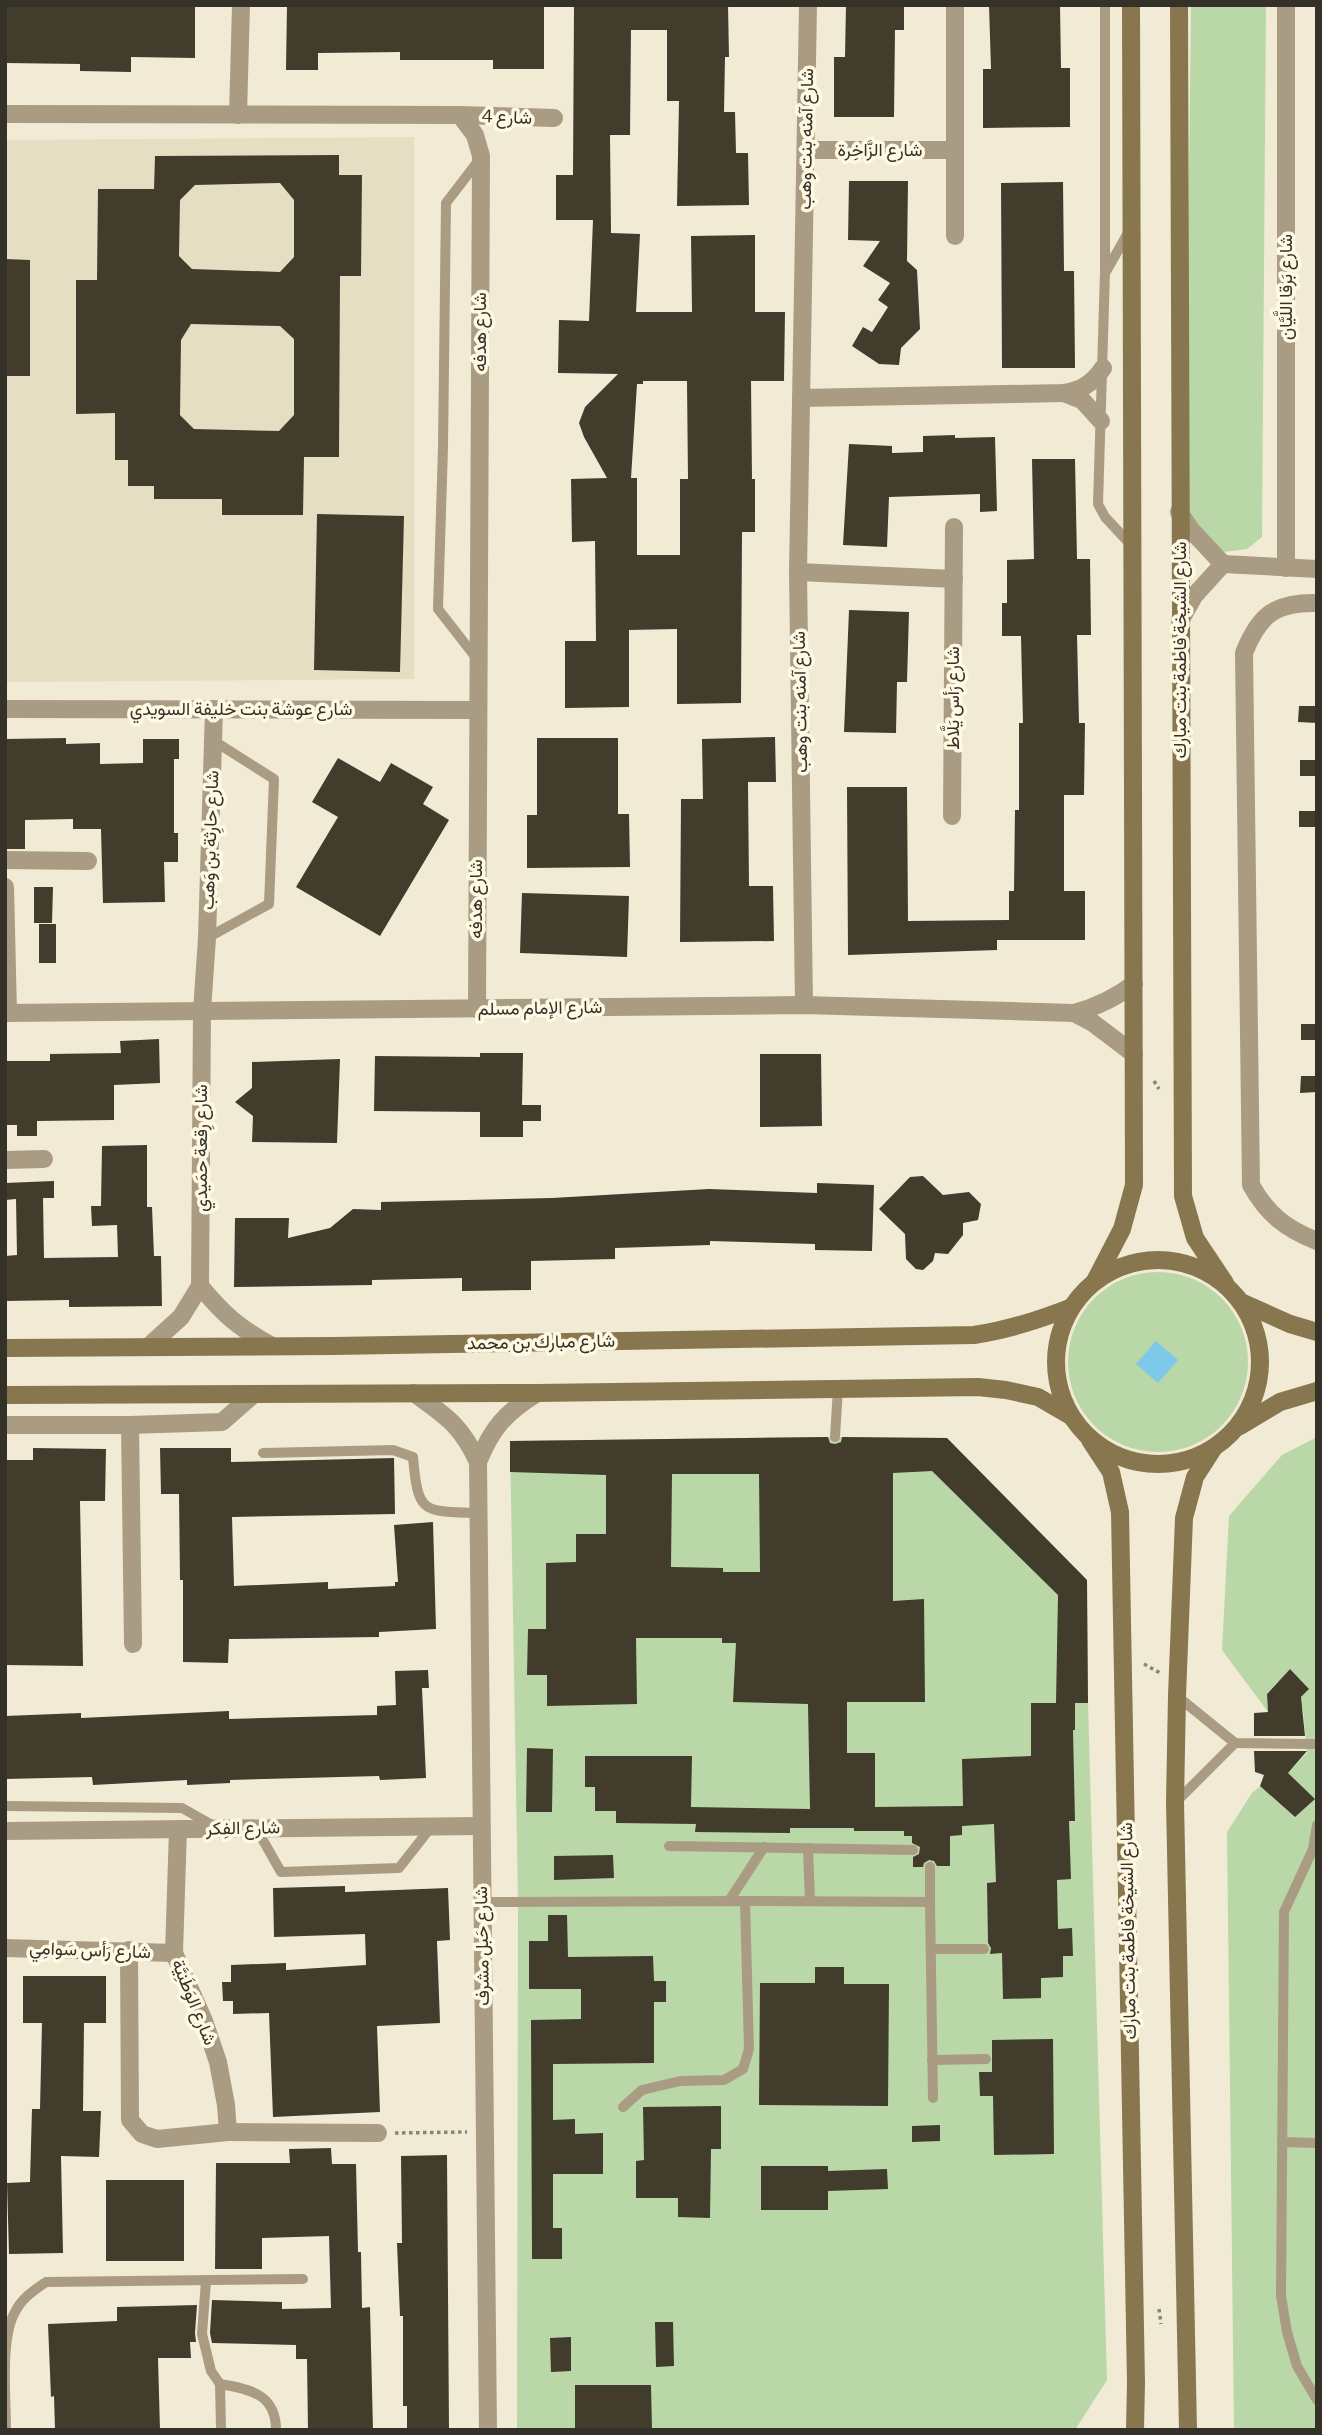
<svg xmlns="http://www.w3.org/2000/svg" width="1322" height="2435" font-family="Bitter,Vazirmatn,serif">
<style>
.built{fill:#e6dec2}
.green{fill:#bad7a7}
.water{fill:#7ec9e9}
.building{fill:#413c2b;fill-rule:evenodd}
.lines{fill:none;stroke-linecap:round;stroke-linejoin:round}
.path{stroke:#898577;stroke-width:3.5;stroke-dasharray:3.5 3.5;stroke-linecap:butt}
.service{stroke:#a99c82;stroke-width:10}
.minor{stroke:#a99c82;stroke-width:18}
.secondary{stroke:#88764f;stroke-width:18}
.labels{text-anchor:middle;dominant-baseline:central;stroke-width:7;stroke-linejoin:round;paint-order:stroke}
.street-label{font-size:18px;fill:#343129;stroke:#fff8e3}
</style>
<rect width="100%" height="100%" fill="#f1ebd6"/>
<!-- built -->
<path class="built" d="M414,137V679L5,682V140Z"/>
<!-- green -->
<g class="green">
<path d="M1191,5H1266L1262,537L1247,549L1224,552L1202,536L1185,515Z"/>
<circle cx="1158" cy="1362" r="90"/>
<path d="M812,1437L947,1438L1087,1580L1088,1703L1107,2380L1075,2430H517L518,1902L510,1441Z"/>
<path d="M1317,1437V2430H1234L1227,1832L1252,1793L1260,1786L1295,1817L1314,1799L1288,1773L1307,1753L1303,1709L1293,1706L1309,1689L1290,1669L1267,1693L1268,1712L1222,1650L1229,1516L1282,1455Z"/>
</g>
<!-- water -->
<path class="water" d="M1156,1341L1178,1360L1158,1383L1136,1364Z"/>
<!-- building -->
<g class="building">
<path d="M5,5H195V58L131,57V72L80,71V64L5,63Z"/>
<path d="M287,5H544V69H493V60H400V52L318,53V70H286Z"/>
<path d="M574,5H728L729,57H725L724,112H735L736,153H748L749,205L677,206L679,101H667V30H631L630,135H610L611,233L640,234L636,312H692L691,236L755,235V312H785L784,381H751L752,479H755V532H742L741,703L677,704V629L629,630V707L565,708V641H596L595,541L572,542L571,479L607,478L584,437L579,423L585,407L618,374L558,373L559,320L589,321L593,220H556V175H573ZM643,381H687L688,479H680V555H637V478H631L637,384H643Z"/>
<path d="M846,5H904V30H895L894,117H834V57H845Z"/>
<path d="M989,5H1060L1061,68H1070V127L983,128V69H991Z"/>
<path d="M339,155V175H362L361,276H340L339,457H304L303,515H222V499H154V486H128V460H115V413L76,414V280H97L98,189H154L155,156ZM280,183L294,200V257L280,272L192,269L179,256L180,200L195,185ZM191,324L280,326L294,339V415L279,431L194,429L180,415L181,340Z"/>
<path d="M849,181H908L907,261L917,270L920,329L901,348L899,365L879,364L852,346L863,327L872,332L888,307L878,300L890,283L863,266L880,241L848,240Z"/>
<path d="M1063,182L1064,271H1074L1075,368H1002L1001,183Z"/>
<path d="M5,259L30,260V376H5Z"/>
<path d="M955,435V438L995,437L997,511L980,512V494L889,497L887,547L843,545L849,444L892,446V453L923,452V436Z"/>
<path d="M1032,459H1075L1077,559H1090L1091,635H1077L1079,723H1085L1084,795H1064V891H1085V940H997V950L848,955L847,787H907L908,921L1009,920V891H1014L1015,810H1019V723H1023L1021,636H1002V603H1007V560L1034,559Z"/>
<path d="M317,514L404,516L400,672L314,670Z"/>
<path d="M849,610L909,612L907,682H897L896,733L844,732Z"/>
<path d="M1299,706H1317V723L1298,722Z"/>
<path d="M775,737L776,782H748L749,886H773L774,941L680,942L681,799H703L702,739Z"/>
<path d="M66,738V744L100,743V764L143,763V739H179V759H174V833H178V862H164L165,902L103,903L101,829H73V819L25,820V849H5V739Z"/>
<path d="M537,738H618V814H629L630,867L527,868V815H537Z"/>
<path d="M338,758L380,782L391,763L433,787L423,804L449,820L380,936L296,887L338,817L312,802Z"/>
<rect x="1300" y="760" width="17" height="16"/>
<rect x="1299" y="811" width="18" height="16"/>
<path d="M34,887H53L52,923H34Z"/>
<path d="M522,893L629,896L627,957L520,953Z"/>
<rect x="39" y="924" width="17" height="39"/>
<rect x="1301" y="1024" width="16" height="16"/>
<path d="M159,1039L160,1083L114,1085V1120L37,1121V1136H17V1125H5V1061H50V1054L121,1053L120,1041Z"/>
<path d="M480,1053H523L522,1105H541V1121H523V1137H480V1112L374,1111L375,1056L480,1057Z"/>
<path d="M760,1054H821L822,1126L760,1127Z"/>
<path d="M340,1059L337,1143L252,1142L253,1116L235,1102L252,1088V1062Z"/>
<path d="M1301,1076H1317V1092L1300,1093Z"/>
<path d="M147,1145V1207H152L154,1256H161L162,1306L69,1307V1300L5,1301V1256L17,1255L16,1199L5,1200V1183L54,1181V1198H43L44,1258L118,1257L117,1225L92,1226L91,1206H101L102,1146Z"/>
<path d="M923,1176L943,1195L969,1192L981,1204L978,1220L963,1223V1235L948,1254L935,1253L933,1261L923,1270L916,1269L906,1259L905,1234L879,1209L910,1177Z"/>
<path d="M817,1183L874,1185L872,1251L815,1250V1244L710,1241V1245L615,1248V1259L531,1261V1290L462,1291V1278L372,1280V1285L234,1287L235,1218H289L288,1238L330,1228L353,1209L381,1210V1202L552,1198L709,1189L817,1193Z"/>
<path d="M828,1437L830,1443L835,1444L841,1442L842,1437L947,1438L1087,1580L1088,1703H1075V1730H1073L1075,1821H1069L1071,1879L1057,1880L1058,1929L1072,1928L1073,1956H1063V1977L1041,1978V1998L1003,1999L1002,1953L990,1954L991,1948L988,1943L987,1883L996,1882L994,1824L962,1826V1835L950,1836V1866H937L934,1861L929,1860L924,1863L923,1867H913V1857L919,1854L920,1847L912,1843V1836H904V1831H854V1828H790V1833L695,1832L696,1824L616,1823V1811H595V1787H585V1756H692L691,1807L810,1809L808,1704L733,1702L736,1643H722V1638H636L637,1704L547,1706V1675H527L528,1629H546V1563L576,1562V1534H606V1475L510,1472V1441ZM932,1471L1058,1595L1056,1703H1031V1756L962,1759L963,1806L875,1807V1753H847V1702H925L924,1599L893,1601V1473ZM672,1474H759L760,1572H723V1568L671,1567Z"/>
<path d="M33,1448L106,1449L105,1501H80L83,1666L5,1665V1460H33Z"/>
<path d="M160,1448H231V1462L394,1458L395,1514L232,1517L234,1586L328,1582V1589L395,1586V1582H398L394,1525L433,1522L436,1629L379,1632V1637L229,1639L228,1663L183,1662V1580H180L179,1494H161Z"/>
<path d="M1290,1669L1309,1689L1301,1697L1305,1736H1254V1713L1268,1712L1267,1694Z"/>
<path d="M428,1670L429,1688H422L426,1778L380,1780L379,1776L230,1780V1783L187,1785V1780L93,1785L92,1777L5,1779V1716L81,1713V1718L229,1711V1719L377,1715V1706L396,1705L395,1671Z"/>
<path d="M527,1748L553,1749L552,1812H526Z"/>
<path d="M1254,1751H1307L1288,1773L1315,1799L1295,1817L1260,1786L1264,1775L1255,1772Z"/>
<path d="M613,1855L614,1878L554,1880V1856Z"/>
<path d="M345,1886V1892L448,1888L450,1940L437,1941L440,2023L377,2026L380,2112L273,2117L269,2013L233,2014V2001H223L222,1982H231V1965L286,1963V1970L366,1965L365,1934L274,1937L273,1888Z"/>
<path d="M548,1915H567L568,1957L653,1956L654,1981H666V2002H654V2063L553,2064V2120L575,2119V2134L603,2133V2174H553V2228H562V2259H532L531,2020L581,2019V1989H529V1941H548Z"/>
<path d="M815,1967H844V1984H889L888,2106L759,2105L760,1983H815Z"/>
<path d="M23,1976H106V2023H84L83,2111H101L99,2157L61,2156L63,2253L9,2254L7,2183L30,2182L32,2109H40L42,2023H23Z"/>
<path d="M1053,2039L1054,2154L994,2155L993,2096H980L979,2072H992V2040Z"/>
<path d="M721,2106V2149H711L710,2218L678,2217V2198H636V2161L644,2160L643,2107Z"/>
<path d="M940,2125V2141L912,2142V2126Z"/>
<path d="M331,2148L332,2164H356L358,2252H361L362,2308L370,2307L373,2430H308L307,2359H296V2345L212,2343L210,2333L212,2300L282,2302V2309L331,2308L329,2236L262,2238V2269H215L216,2163H290L289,2149Z"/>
<path d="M447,2155L449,2430H407V2406H403V2316H400L397,2243H402L401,2156Z"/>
<path d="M761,2166H828V2171L887,2169L888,2189L828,2191V2210H761Z"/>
<rect x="106" y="2180" width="78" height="81"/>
<path d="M197,2305L195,2333L196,2342H190L191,2358H158L160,2430H55L54,2396L51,2397L48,2324L117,2321V2307Z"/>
<path d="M655,2322H673L674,2366L656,2367Z"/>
<path d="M571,2337V2371L551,2372L550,2338Z"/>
<path d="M575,2385H651L652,2430H575Z"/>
</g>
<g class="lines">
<!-- path -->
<g class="path">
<path d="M1154,1081L1159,1089"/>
<path d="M1144,1664L1160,1673"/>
<path d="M395,2133L467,2132"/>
<path d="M1159,2309L1161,2324"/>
</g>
<!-- service -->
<g class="service">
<path d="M1105,5V272L1098,504L1105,517L1131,545"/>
<path d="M1107,270L1129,231"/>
<path d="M477,659L438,609L443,447L446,203L479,160"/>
<path d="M207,938L269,904L274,779L214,741"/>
<path d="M835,1437L838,1388"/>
<path d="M263,1453L393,1450L413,1457C418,1515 423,1511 478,1513"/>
<path d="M1177,1696L1235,1743L1317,1744"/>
<path d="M1176,1802L1235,1743"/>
<path d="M5,1806L182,1808L214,1826"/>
<path d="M1317,1825L1313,1849L1284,1912L1281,2296L1287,2332L1297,2366L1317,2400"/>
<path d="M256,1828L281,1872L399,1868L432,1826"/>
<path d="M669,1846L913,1850"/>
<path d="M808,1848L810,1901"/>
<path d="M930,1867V1902"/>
<path d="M729,1901L764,1847"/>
<path d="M745,1901L930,1902L933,2098"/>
<path d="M481,1902L745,1901L749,2049L743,2069L724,2080L680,2081L642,2090L623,2107"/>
<path d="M931,1949H984"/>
<path d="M932,2060L986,2059"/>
<path d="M1282,2142L1317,2143"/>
<path d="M206,2281L202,2334L211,2371L220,2384L221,2430"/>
<path d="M220,2384C250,2389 276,2394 276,2430"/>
<path d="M6,2430C6,2398 0,2338 15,2312C22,2298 33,2291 46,2282L303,2279"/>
</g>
<!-- minor -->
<g class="minor">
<path d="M955,5V236"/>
<path d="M1286,5V568"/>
<path d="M5,114L460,115L554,118"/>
<path d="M238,115L241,5"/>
<path d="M460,115L475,135L481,156L477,1009"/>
<path d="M806,150H955"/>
<path d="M1064,393L1082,400L1101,421"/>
<path d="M801,398L1064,393C1082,390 1093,383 1103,368"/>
<path d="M1179,512L1192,531L1223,564L1317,569"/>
<path d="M798,572L954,579"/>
<path d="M1317,603C1275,602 1259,615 1244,653L1251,1185C1267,1214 1286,1229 1317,1241"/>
<path d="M1180,621L1194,596L1223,564"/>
<path d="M5,709L477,710"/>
<path d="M952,816L954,527"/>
<path d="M5,860L88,861"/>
<path d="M5,887L8,1013"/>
<path d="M804,1005L798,572L808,5"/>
<path d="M5,1013L804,1005L1074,1013C1097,1007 1115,998 1134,984"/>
<path d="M1074,1013L1093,1023L1134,1054"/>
<path d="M5,1160L44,1159"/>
<path d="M200,1286C224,1315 239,1328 272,1346"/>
<path d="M148,1347L181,1317L200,1286L202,1011L207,938L214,709"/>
<path d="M414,1393C446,1416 461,1425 478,1462"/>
<path d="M5,1425H130L222,1422L254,1394"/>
<path d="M130,1425L133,1644"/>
<path d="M5,1831L481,1826"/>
<path d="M5,1948L174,1953"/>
<path d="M129,1950L130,2120L142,2134L157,2139L228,2132L226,2105L218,2062L204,2021L174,1953L178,1829"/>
<path d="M228,2132L378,2133"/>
<path d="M488,2430L478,1462C492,1428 505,1413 537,1393"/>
</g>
<!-- secondary -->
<g class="secondary">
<path d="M1179,5L1183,1196L1195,1238L1225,1283"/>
<circle cx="1158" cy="1362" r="102"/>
<path d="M1095,1281L1122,1229L1134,1185L1131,5"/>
<path d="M1243,1303L1290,1324L1317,1332"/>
<path d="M5,1348L334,1346L974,1335C1009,1330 1039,1320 1072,1307"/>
<path d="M5,1395L537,1393L978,1387L1006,1390L1038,1397L1069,1415"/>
<path d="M1240,1426L1280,1402L1317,1391"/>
<path d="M1090,1440L1111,1472L1120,1512L1136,2382L1135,2430"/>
<path d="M1188,2430L1175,1802L1177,1696L1184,1518L1195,1477L1213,1449"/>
</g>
</g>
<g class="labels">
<!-- street labels -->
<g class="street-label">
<text transform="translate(507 117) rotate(2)">شارع 4</text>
<text transform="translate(806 139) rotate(-89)">شارع آمنه بنت وهب</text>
<text x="880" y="150">شارع الزَّاخِرة</text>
<text transform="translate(1286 287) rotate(-90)">شارع بَرقا اللَّيَّان</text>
<text transform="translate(480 332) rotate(-90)">شارع هدفه</text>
<text transform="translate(1180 650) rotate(-90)">شارع الشيخة فاطمة بنت مبارك</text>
<text transform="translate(953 698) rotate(-90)">شارع رَأس يَلَّاط</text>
<text transform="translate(800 702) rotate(-91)">شارع آمنه بنت وهب</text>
<text x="241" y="709">شارع عوشة بنت خليفة السويدي</text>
<text transform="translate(210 840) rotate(-88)">شارع حارِثة بن وَهب</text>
<text transform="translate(476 899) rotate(-90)">شارع هدفه</text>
<text transform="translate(540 1008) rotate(-1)">شارع الإمام مسلم</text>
<text transform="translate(201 1148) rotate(-90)">شارع رِقعة حمَيدي</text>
<text transform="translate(541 1342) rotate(-1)">شارع مبارك بن محمد</text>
<text transform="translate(243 1828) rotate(-1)">شارع الفِكر</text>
<text transform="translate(1128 1931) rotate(-91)">شارع الشيخة فاطمة بنت مبارك</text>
<text transform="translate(482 1946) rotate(-91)">شارع حَبل مشرف</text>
<text transform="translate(90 1950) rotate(2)">شارع رَأس سَوامِي</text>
<text transform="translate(194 2002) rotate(68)">شارع الوَطَنِيَّة</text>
</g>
</g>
<!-- border -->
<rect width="1322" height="2435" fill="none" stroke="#343129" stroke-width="14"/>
</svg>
